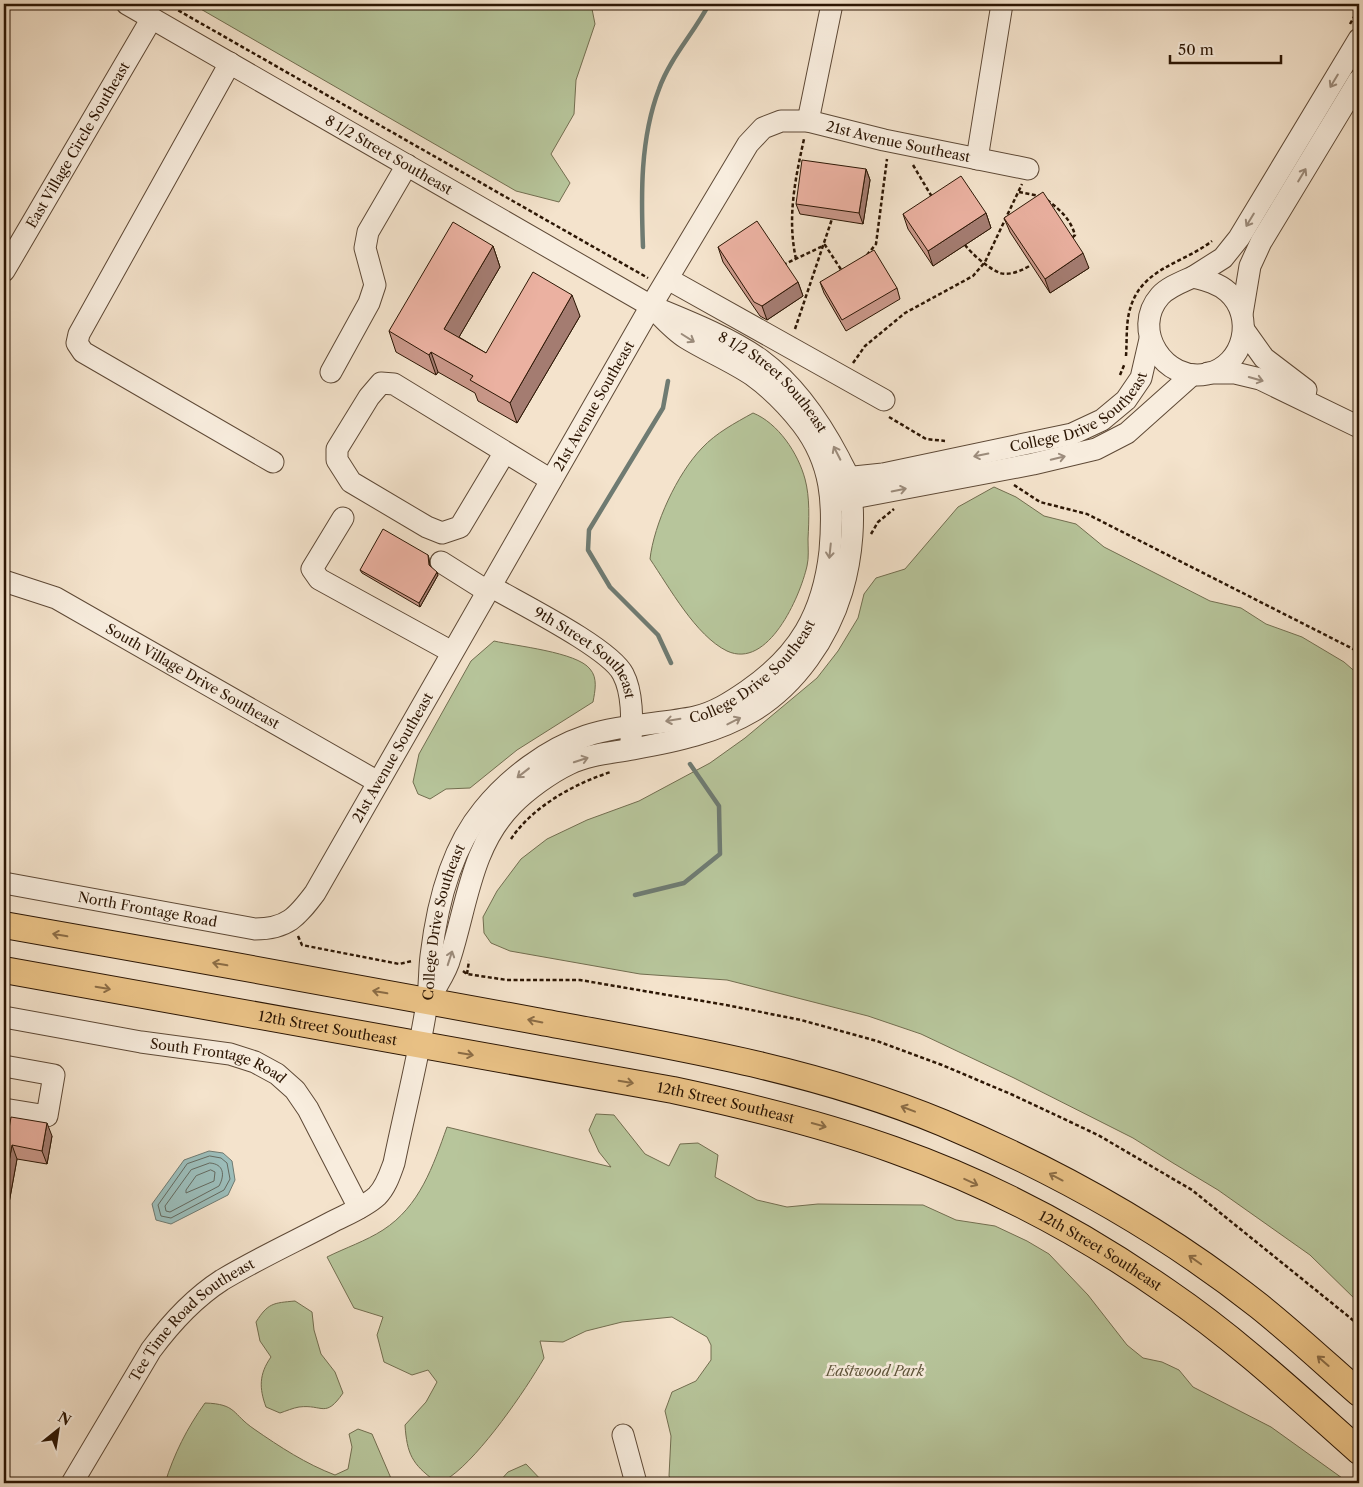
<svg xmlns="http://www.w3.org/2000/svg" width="1363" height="1487" font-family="'Libre Caslon Text',serif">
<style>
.green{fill:#b7c59b;stroke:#726e50}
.water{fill:#9cbebb;stroke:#6f7b72}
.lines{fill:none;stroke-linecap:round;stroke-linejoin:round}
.shore{stroke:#646a60;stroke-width:1}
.stream{stroke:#6f7b72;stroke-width:4.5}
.minor-casing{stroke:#5e4936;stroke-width:23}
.major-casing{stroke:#2c1604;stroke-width:28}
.path{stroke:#2c1604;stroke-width:2.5;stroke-dasharray:4 2.5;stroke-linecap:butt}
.minor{stroke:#f8edde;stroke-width:21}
.major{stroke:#eac286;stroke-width:26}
.wall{fill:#ca988a;stroke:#2c1604}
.shaded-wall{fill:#a47c71;stroke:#2c1604}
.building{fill:#ebb1a1;stroke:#2c1604}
.oneway{stroke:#9c8c7c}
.oneway2{stroke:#8b6c45}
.labels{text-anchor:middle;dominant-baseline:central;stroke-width:5;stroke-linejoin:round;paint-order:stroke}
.street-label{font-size:14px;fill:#2c1604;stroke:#f8edde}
.park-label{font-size:14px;font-style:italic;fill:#5d5339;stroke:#f8edde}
</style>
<rect width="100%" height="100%" fill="#f4e3cc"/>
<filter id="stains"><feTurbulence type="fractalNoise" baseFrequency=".004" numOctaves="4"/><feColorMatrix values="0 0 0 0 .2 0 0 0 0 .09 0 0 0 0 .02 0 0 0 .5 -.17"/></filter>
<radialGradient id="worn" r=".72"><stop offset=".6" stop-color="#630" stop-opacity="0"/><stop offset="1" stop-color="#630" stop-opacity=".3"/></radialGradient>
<!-- green -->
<g class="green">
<path d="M192,4H591L595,24L576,80L574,114L551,154L570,183L559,202L516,191Z"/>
<path d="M753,413C778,423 798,453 805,479C810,497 809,520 808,539C808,548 809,558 807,566C800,597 768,670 727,651C696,636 669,587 650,559C654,524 677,474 702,448C716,433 735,423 753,413Z"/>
<path d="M994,487L1016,497L1044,516L1076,524L1104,547L1210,601L1241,608L1266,624L1302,637L1344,662L1359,675V1303L1310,1255L1218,1190L1173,1163L1133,1138L1014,1078L921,1034L868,1016L727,980L640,974L510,951L491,943L484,933L483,917L497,891L521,859L547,839L587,820L639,801L710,763L745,738L817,678L838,651L858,618L864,594L876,578L905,569L958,507Z"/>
<path d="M494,641C515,646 577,652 590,669C598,678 595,691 593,702L517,750L470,788L446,789L430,799L418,794L413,782L419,754L471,661Z"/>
<path d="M596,1114L614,1115L645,1154L669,1166L680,1144L698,1143L718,1155L715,1177L757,1200L787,1207L818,1204L923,1205L956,1220L995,1226L1027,1241L1049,1254L1088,1295L1127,1345L1143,1358L1162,1362L1179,1370L1193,1387L1271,1427L1349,1483H673L669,1476L671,1436L665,1411L672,1392L696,1381L711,1360V1345L707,1337L672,1317L622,1322L586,1331L563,1342L540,1341L544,1358C525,1391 481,1455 450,1477C446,1480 440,1480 435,1481C412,1464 407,1454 405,1425L426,1402L437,1382L428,1370L412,1375L384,1362L377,1335L383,1317L354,1308L327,1257C345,1248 366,1241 383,1230C420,1206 433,1166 447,1127L611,1167L599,1152L589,1130Z"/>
<path d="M295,1301L312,1312L314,1330L321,1354L335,1372L343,1393C325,1419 323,1404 299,1407C293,1408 286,1411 280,1413L266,1407C259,1388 259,1374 271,1357L260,1341L256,1322C268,1303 273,1303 295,1301Z"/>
<path d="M205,1403C237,1404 232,1414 254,1429C280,1447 306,1464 335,1475L348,1469L352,1447L349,1434L358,1429L372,1434L393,1483H165C174,1454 187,1428 205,1403Z"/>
<path d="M526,1464L544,1483H498L508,1472Z"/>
</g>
<!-- water -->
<g class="water">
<path d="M1147,4H1190C1175,12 1162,10 1147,4Z"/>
<path d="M209,1151L223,1153L232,1161L235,1180L228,1195L171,1224L156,1220L152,1204L184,1160Z"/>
</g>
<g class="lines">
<!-- shore -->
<g class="shore">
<path d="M210,1156L221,1158L227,1163L230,1179L224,1190L171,1218L161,1216L158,1205L187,1164Z"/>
<path d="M210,1163C224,1164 225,1175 219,1186L170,1212L166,1211L165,1206L191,1170Z"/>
<path d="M211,1170L215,1172L214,1181L186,1193V1190L196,1176Z"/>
</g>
<!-- stream -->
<g class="stream">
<path d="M643,247C641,195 640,139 659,89C670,58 694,33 709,4"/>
<path d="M668,381L663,408L589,530L588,550L610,587L658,635L671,663"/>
<path d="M635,895L684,883L720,854L719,806L690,764"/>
</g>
<defs>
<g id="minor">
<path id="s1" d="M127,4L651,306C685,320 731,338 761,360C795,385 819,420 839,458C842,465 848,473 849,480C856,515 852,557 842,591C828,638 796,685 753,711C716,733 676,741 633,749C612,753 589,754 569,764C550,773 527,790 512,805C471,847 467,905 450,958C447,971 438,983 432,994"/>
<path d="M230,63L79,334L77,343L83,352L273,462"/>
<path d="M808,121L832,4"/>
<path d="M977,159L1002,4"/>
<path id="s2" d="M4,271L152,18"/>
<path d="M1193,277C1205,280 1218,283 1228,292C1255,316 1245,365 1207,374C1165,383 1130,330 1160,296C1168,287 1182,282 1193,277Z"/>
<path d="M1193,277L1223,258L1239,238L1359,39"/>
<path d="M668,279L884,400"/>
<path d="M1242,314L1250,266L1261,242L1359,80"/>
<path d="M1244,330L1264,358L1306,390"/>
<path d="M331,372L369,303L375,285L365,248L368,232L407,165"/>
<path d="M1208,373H1235L1260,379L1359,427"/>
<path d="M505,452L460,527L442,533L427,527L351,482L337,460V449L369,397L381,383L394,384L551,480"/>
<path id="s3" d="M835,479L883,474L1072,434L1102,420L1126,400L1141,378L1150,339"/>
<path d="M837,501L1033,464L1096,449L1127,433L1192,375"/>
<path d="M343,518L312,569L319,579L452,652"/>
<path d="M441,562L487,591"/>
<path id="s4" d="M4,581L56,598L378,782"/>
<path id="s5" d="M490,586C519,603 610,648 623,674C633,693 632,720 631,742"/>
<path id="s6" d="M4,883L255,929C287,929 297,917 315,893L651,306L748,144L763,128L781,121H808L884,140L1028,169"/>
<path id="s7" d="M4,1017L141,1042L230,1054L255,1062L277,1074L295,1090L308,1109L359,1208"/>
<path d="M4,1066L54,1075L47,1116L4,1109"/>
<path d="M623,1435L636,1483"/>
<path id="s8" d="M72,1483L151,1350C171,1323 194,1298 222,1280C257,1259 294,1242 330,1223C345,1215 364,1208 377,1196C386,1187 390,1174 394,1163C405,1109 419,1056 427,1003C430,987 429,972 431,956C437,905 450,850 483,810C509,778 547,749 586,736C617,725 662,724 695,717C714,713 731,702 747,691C799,655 823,614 830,551C834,504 832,463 802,424C788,406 770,388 752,375C731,361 707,351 686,338C673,330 662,317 651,306"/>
</g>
<g id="major">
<path d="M4,925C180,956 355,987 531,1020C671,1046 811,1068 943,1123C1055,1170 1164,1231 1259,1306C1294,1334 1326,1364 1359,1393"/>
<path id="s9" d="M4,970L673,1090C748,1106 822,1124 894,1150C990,1184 1084,1234 1167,1292C1236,1339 1297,1396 1359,1451"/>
</g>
</defs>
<!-- minor casing -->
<use href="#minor" class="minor-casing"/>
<!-- major casing -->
<use href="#major" class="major-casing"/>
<!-- path -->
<g class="path">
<path d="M167,4L648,278"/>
<path d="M1350,24L1359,8"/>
<path d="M913,165L932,197"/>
<path d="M1019,192L1040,196"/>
<path d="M1047,200C1060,210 1070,218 1075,235L1071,239"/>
<path d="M965,245C973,255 988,268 1000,273C1010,276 1023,270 1031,265"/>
<path d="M867,255L876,244L887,159"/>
<path d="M796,259C787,218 795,180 804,139"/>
<path d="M783,265L825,245L842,271"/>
<path d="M795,329L832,219"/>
<path d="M1126,356C1127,342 1126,326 1129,313C1139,268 1181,265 1212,241"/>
<path d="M853,363L865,346L905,313L973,276L985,262L1022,184"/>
<path d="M1120,375L1125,363"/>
<path d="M889,417L926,439L945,441"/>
<path d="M1014,485L1040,502L1087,514L1359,652"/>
<path d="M871,534L878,522L894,509"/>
<path d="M511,839C532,807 575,783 611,772"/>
<path d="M298,936L302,945L399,964L412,961"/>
<path d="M463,971L467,974L507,980H580L726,1005L801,1020L877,1041L942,1065L1013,1095L1098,1135L1192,1190L1359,1325"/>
<path d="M467,974L469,961"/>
</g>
<!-- minor -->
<use href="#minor" class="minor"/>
<!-- major -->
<use href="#major" class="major"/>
</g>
<!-- wall -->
<g class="wall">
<path d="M866,169L870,180L863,224L800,214L796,204Z"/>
<path d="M986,213L991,228L933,266L908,229L903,214Z"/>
<path d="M1004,218L1089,268L1050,293L1010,232Z"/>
<path d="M493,246L500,267L459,337L486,353L580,316L517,423L478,401L475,393L438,372L436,375L396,352L389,331Z"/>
<path d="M718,247L798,282L803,296L767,320L760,316L723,262Z"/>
<path d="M820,282L897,288L900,299L846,331L824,293Z"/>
<path d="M428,555L429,558L430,566L438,575L420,607L362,573L360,570Z"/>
<path d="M4,1134L52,1136L47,1164L17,1159L9,1203L4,1202Z"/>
</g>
<!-- shaded-wall -->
<g class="shaded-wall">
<path d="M866,169L870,180L863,224L859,213Z"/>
<path d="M986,213L991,228L933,266L928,251Z"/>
<path d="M493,246L500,267L452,349L444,329Z"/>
<path d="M1083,253L1089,268L1050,293L1045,279Z"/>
<path d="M798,282L803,296L767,320L762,306Z"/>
<path d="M572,295L580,316L517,423L510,403Z"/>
<path d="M431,352L438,372L436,375L429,355Z"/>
<path d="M437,572L438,575L420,607L419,603Z"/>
<path d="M47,1123L52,1136L47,1164L42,1151Z"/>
<path d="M12,1145L17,1159L9,1203L4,1190Z"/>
</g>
<!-- building -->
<g class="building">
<path d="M802,160L866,169L859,213L796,204Z"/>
<path d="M961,176L986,213L928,251L903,214Z"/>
<path d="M1043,192L1083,253L1045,279L1004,218Z"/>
<path d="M757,221L798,282L762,306L754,302L718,247Z"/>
<path d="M453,222L493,246L444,329L486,353L533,272L572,295L510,403L470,380L473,376L431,352L429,355L389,331Z"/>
<path d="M874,250L897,288L842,320L820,282Z"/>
<path d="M383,529L428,555L429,565L437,572L419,603L360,570Z"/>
<path d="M11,1117L47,1123L42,1151L12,1145L4,1190V1134L8,1135Z"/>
</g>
<!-- one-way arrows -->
<defs><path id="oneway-shaft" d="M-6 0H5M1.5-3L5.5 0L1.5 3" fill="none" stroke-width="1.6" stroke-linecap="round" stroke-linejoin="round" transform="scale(1.25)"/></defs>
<g class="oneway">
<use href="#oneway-shaft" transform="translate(1334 81) rotate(121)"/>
<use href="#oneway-shaft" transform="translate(1302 175) rotate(-59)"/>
<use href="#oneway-shaft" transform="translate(1250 220) rotate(121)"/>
<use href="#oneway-shaft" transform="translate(688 338) rotate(32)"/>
<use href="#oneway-shaft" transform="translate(1256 379) rotate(16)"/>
<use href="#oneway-shaft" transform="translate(837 453) rotate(-117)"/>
<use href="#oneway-shaft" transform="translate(981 455) rotate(169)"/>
<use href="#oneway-shaft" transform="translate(1058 458) rotate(-14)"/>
<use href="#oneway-shaft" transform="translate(899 490) rotate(-11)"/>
<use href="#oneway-shaft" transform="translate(830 551) rotate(96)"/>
<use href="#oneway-shaft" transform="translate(673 720) rotate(171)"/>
<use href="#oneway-shaft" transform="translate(734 721) rotate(-27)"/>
<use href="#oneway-shaft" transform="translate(581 760) rotate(-18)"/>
<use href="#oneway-shaft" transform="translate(523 773) rotate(142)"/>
<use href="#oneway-shaft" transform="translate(450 958) rotate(-72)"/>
</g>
<g class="oneway2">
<use href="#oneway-shaft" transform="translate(60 935) rotate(-170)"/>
<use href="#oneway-shaft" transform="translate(220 964) rotate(-170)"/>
<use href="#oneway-shaft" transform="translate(103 988) rotate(10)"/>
<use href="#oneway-shaft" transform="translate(380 992) rotate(-170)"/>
<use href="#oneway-shaft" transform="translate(535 1021) rotate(-169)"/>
<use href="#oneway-shaft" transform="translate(466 1054) rotate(10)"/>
<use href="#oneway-shaft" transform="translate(626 1082) rotate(10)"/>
<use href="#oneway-shaft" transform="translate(908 1109) rotate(-159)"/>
<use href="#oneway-shaft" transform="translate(819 1125) rotate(15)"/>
<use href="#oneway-shaft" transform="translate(1056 1177) rotate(-152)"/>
<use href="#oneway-shaft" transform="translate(971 1182) rotate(25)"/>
<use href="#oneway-shaft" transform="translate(1195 1260) rotate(-145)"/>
<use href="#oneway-shaft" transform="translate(1323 1361) rotate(-139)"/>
</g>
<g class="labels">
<!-- street labels -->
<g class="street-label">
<text stroke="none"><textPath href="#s6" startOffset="1355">21st Avenue Southeast</textPath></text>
<text stroke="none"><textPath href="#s2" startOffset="146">East Village Circle Southeast</textPath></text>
<text stroke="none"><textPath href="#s1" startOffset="302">8 1/2 Street Southeast</textPath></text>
<text stroke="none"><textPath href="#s1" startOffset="751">8 1/2 Street Southeast</textPath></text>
<text stroke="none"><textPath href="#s6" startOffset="890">21st Avenue Southeast</textPath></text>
<text stroke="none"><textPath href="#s3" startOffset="258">College Drive Southeast</textPath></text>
<text stroke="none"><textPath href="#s5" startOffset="119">9th Street Southeast</textPath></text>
<text stroke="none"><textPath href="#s8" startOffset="1150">College Drive Southeast</textPath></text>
<text stroke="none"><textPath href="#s4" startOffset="212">South Village Drive Southeast</textPath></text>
<text stroke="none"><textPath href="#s6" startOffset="485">21st Avenue Southeast</textPath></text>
<text stroke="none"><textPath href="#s6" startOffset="146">North Frontage Road</textPath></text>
<text stroke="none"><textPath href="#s8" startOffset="715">College Drive Southeast</textPath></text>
<text stroke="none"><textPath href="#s9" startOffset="329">12th Street Southeast</textPath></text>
<text stroke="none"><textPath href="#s7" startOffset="219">South Frontage Road</textPath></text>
<text stroke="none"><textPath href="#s9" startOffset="734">12th Street Southeast</textPath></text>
<text stroke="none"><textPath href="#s9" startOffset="1139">12th Street Southeast</textPath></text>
<text stroke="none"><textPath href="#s8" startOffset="205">Tee Time Road Southeast</textPath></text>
</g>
<!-- park labels -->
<g class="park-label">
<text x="875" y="1371">Eastwood Park</text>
</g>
</g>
<!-- margin -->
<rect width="1363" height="1487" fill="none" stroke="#f4e3cc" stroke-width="20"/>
<rect x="5" y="5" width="1353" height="1477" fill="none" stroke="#2c1604" stroke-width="2.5"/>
<rect x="10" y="10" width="1343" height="1467" fill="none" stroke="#2c1604"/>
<!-- north arrow -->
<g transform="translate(58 1430) rotate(30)" stroke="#f8edde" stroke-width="4" paint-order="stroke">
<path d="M0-4L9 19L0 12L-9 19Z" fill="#2c1604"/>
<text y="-8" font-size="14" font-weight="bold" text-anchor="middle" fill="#2c1604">N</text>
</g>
<!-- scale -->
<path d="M1170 55v8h111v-8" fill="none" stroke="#2c1604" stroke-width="2.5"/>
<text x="1178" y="55" font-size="15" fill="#2c1604" stroke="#f8edde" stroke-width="4" paint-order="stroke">50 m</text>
<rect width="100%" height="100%" filter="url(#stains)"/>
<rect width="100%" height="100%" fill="url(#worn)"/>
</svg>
